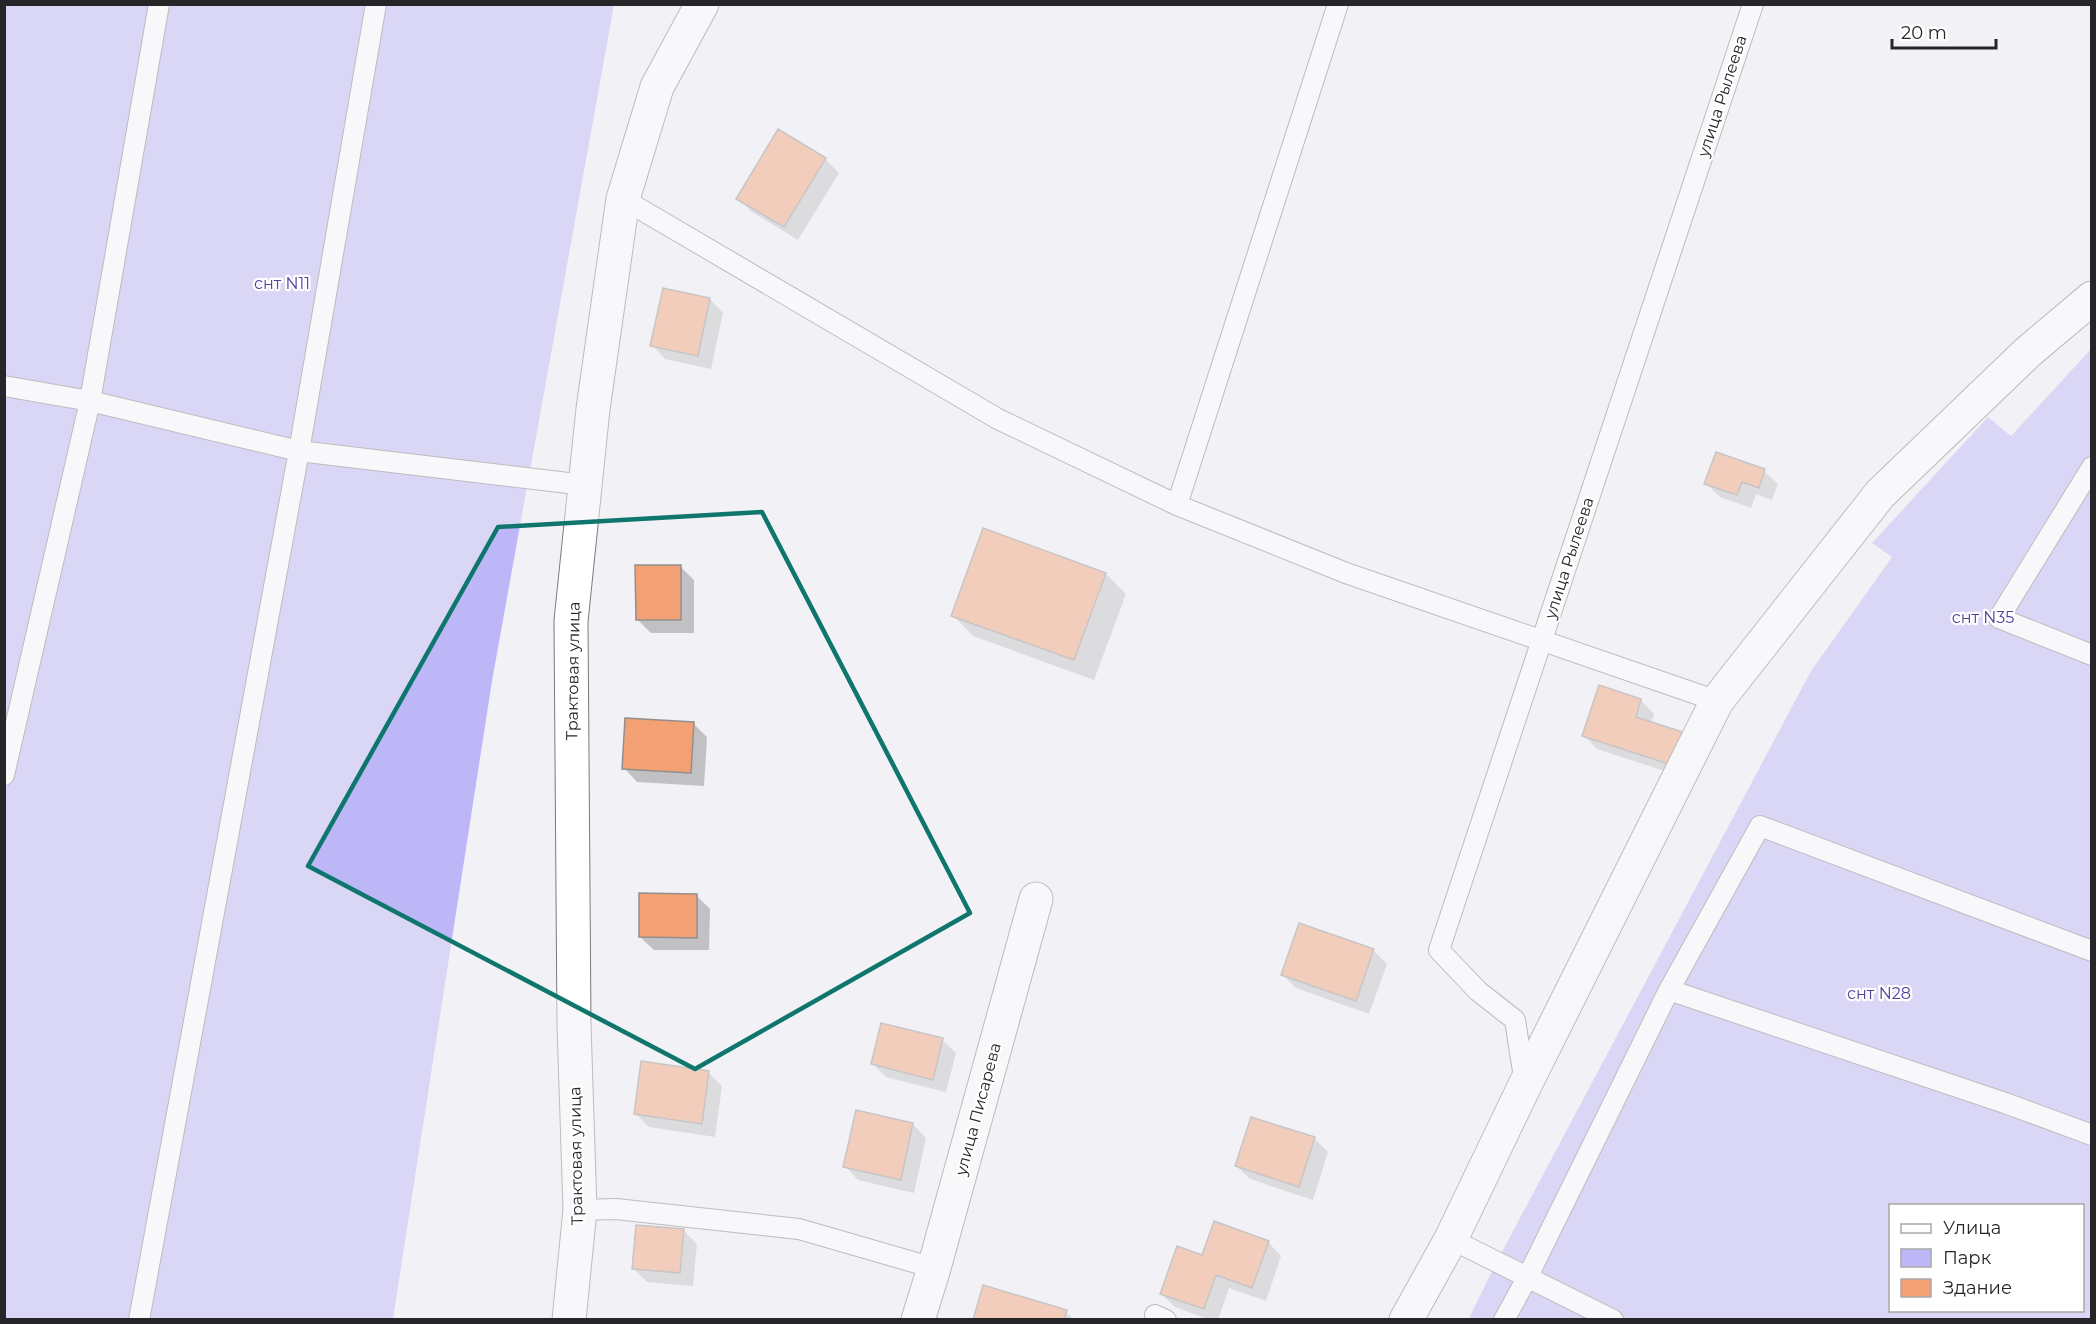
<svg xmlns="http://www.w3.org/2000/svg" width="2096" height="1324" font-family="Montserrat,sans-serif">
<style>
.green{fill:#bdb7f7;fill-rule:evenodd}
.shadow{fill:#0003}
.building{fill:#f2a074;stroke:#938f8d;stroke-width:1.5}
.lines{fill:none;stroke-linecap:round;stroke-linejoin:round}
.lane-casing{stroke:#7a7a7e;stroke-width:22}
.street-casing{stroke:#7a7a7e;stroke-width:35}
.secondary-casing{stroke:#7a7a7e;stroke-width:35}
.lane{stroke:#fff;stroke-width:20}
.street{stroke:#fff;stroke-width:33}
.secondary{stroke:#fff;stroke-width:33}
.marked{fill:none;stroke:#0f766e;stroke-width:4.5;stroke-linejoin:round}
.labels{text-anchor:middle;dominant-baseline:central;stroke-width:4.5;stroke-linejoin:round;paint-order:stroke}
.street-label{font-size:16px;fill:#262628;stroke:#fff}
.park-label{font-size:16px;fill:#523f9b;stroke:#fff}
</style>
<rect width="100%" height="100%" fill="#f2f2f6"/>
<path class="green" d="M5 5H614L492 681 393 1319 5 1320Z
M2091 349V1319L1468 1320 1496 1263 1811 671 1892 557 1872 543 1988 417 2011 436ZM1890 1206H2082V1310H1890Z"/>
<path class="shadow" d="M779 131 825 159 839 173 798 240 752 212 738 198Z
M710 299 723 313 711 369 665 359 652 345Z
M1764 471 1778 484 1772 500 1756 494 1751 508 1720 497 1706 483Z
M984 530 1106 574 1126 594 1094 680 973 636 953 615Z
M680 566 694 580V633H651L637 619Z
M1600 687 1641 700 1654 714 1651 723 1689 779 1597 749 1584 735Z
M693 723 707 737 704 786 637 782 624 768Z
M696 895 710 909 709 950H654L640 937Z
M1373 950 1387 964 1369 1014 1296 988 1283 975Z
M942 1040 956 1053 946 1092 886 1077 872 1063Z
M708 1072 722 1086 715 1137 649 1127 636 1114Z
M1252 1118 1315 1139 1328 1152 1313 1200 1250 1179 1236 1166Z
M913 1124 926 1138 914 1193 858 1180 845 1166Z
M683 1230 697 1244 693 1286 647 1282 634 1269Z
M1268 1242 1281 1256 1266 1301 1229 1288 1218 1320H1210L1175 1307 1161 1294Z
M1066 1312 1074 1320H974Z"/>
<path class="building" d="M778 129 826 158 784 227 736 199Z
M663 288 710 298 698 356 650 346Z
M1716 452 1765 469 1759 488 1742 482 1737 495 1704 484Z
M983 528 1106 573 1074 660 951 616Z
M635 565H681V620H636Z
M1599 685 1641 699 1636 717 1686 733 1675 766 1582 736Z
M625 718 694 722 691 773 622 769Z
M639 893 697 894V938L639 937Z
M1299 923 1374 949 1356 1001 1281 975Z
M881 1023 943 1038 933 1080 871 1064Z
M641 1061 709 1071 702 1124 634 1114Z
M856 1110 913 1123 901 1180 843 1167Z
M1251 1117 1315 1137 1299 1187 1235 1166Z
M1214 1221 1269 1241 1252 1288 1216 1275 1204 1309 1160 1294 1177 1246 1202 1255Z
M636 1225 684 1229 680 1273 632 1269Z
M983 1285 1067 1310 1064 1320H973Z"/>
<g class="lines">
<defs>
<path id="lane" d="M623 199 998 419 1177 505 1346 573 1717 701
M4 386 90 401 299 451 585 485
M2092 467 1999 618 2092 655
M1177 505 1338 4
M4 775 90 401 159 4
M1669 990 2005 1103 2092 1135
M1525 1084 1515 1020 1478 991 1439 950 1753 4
M580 1210 616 1209 799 1229 934 1268
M1451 1239 1613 1320
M1155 1315 1166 1320
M139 1320 299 451 376 4
M1504 1320 1527 1278 1669 990 1760 826 2092 951"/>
<path id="street" d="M918 1320 934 1268 1036 899
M1406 1320 1451 1239 1525 1085 1717 701 1880 494 2028 352 2092 298"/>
<path id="secondary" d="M569 1320 580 1210 574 1025 571 621 593 409 623 199 657 87 702 4"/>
</defs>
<use href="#lane" class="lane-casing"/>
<use href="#street" class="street-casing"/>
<use href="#secondary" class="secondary-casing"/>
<use href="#lane" class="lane"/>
<use href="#street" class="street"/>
<use href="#secondary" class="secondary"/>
</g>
<path d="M0 0H2096V1324H0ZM762 512 970 913 695 1069 308 866 498 527Z" fill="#f2f2f6" fill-opacity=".55" fill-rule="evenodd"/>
<path class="marked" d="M762 512 970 913 695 1069 308 866 498 527Z"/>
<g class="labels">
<g class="street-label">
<text transform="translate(1722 96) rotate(-72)">улица Рылеева</text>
<text transform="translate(1569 558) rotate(-72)">улица Рылеева</text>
<text transform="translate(573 671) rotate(-89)">Трактовая улица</text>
<text transform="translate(978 1109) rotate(-75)">улица Писарева</text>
<text transform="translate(576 1156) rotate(-91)">Трактовая улица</text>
</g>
<g class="park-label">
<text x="282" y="283">снт N11</text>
<text x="1983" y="617">снт N35</text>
<text x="1879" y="993">снт N28</text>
</g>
</g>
<rect width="2096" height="1324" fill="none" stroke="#262628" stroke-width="12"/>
<rect x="1889" y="1204" width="195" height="108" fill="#ffffff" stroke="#a8a8a9" stroke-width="1.5"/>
<rect x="1901" y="1224" width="30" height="9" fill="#ffffff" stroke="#a8a8a9" stroke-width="1.5"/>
<text x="1943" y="1234" font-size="18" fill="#262628">Улица</text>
<rect x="1901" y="1249" width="30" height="18" fill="#bdb7f7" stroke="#a8a8a9" stroke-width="1.5"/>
<text x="1943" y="1264" font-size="18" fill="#262628">Парк</text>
<rect x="1901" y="1279" width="30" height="18" fill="#f2a074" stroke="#a8a8a9" stroke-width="1.5"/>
<text x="1943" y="1294" font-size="18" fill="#262628">Здание</text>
<path d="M1892 39v9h104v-9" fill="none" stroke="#262628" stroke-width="3"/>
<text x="1901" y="39" font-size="18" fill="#262628" stroke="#ffffff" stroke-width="4.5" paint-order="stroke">20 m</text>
</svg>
